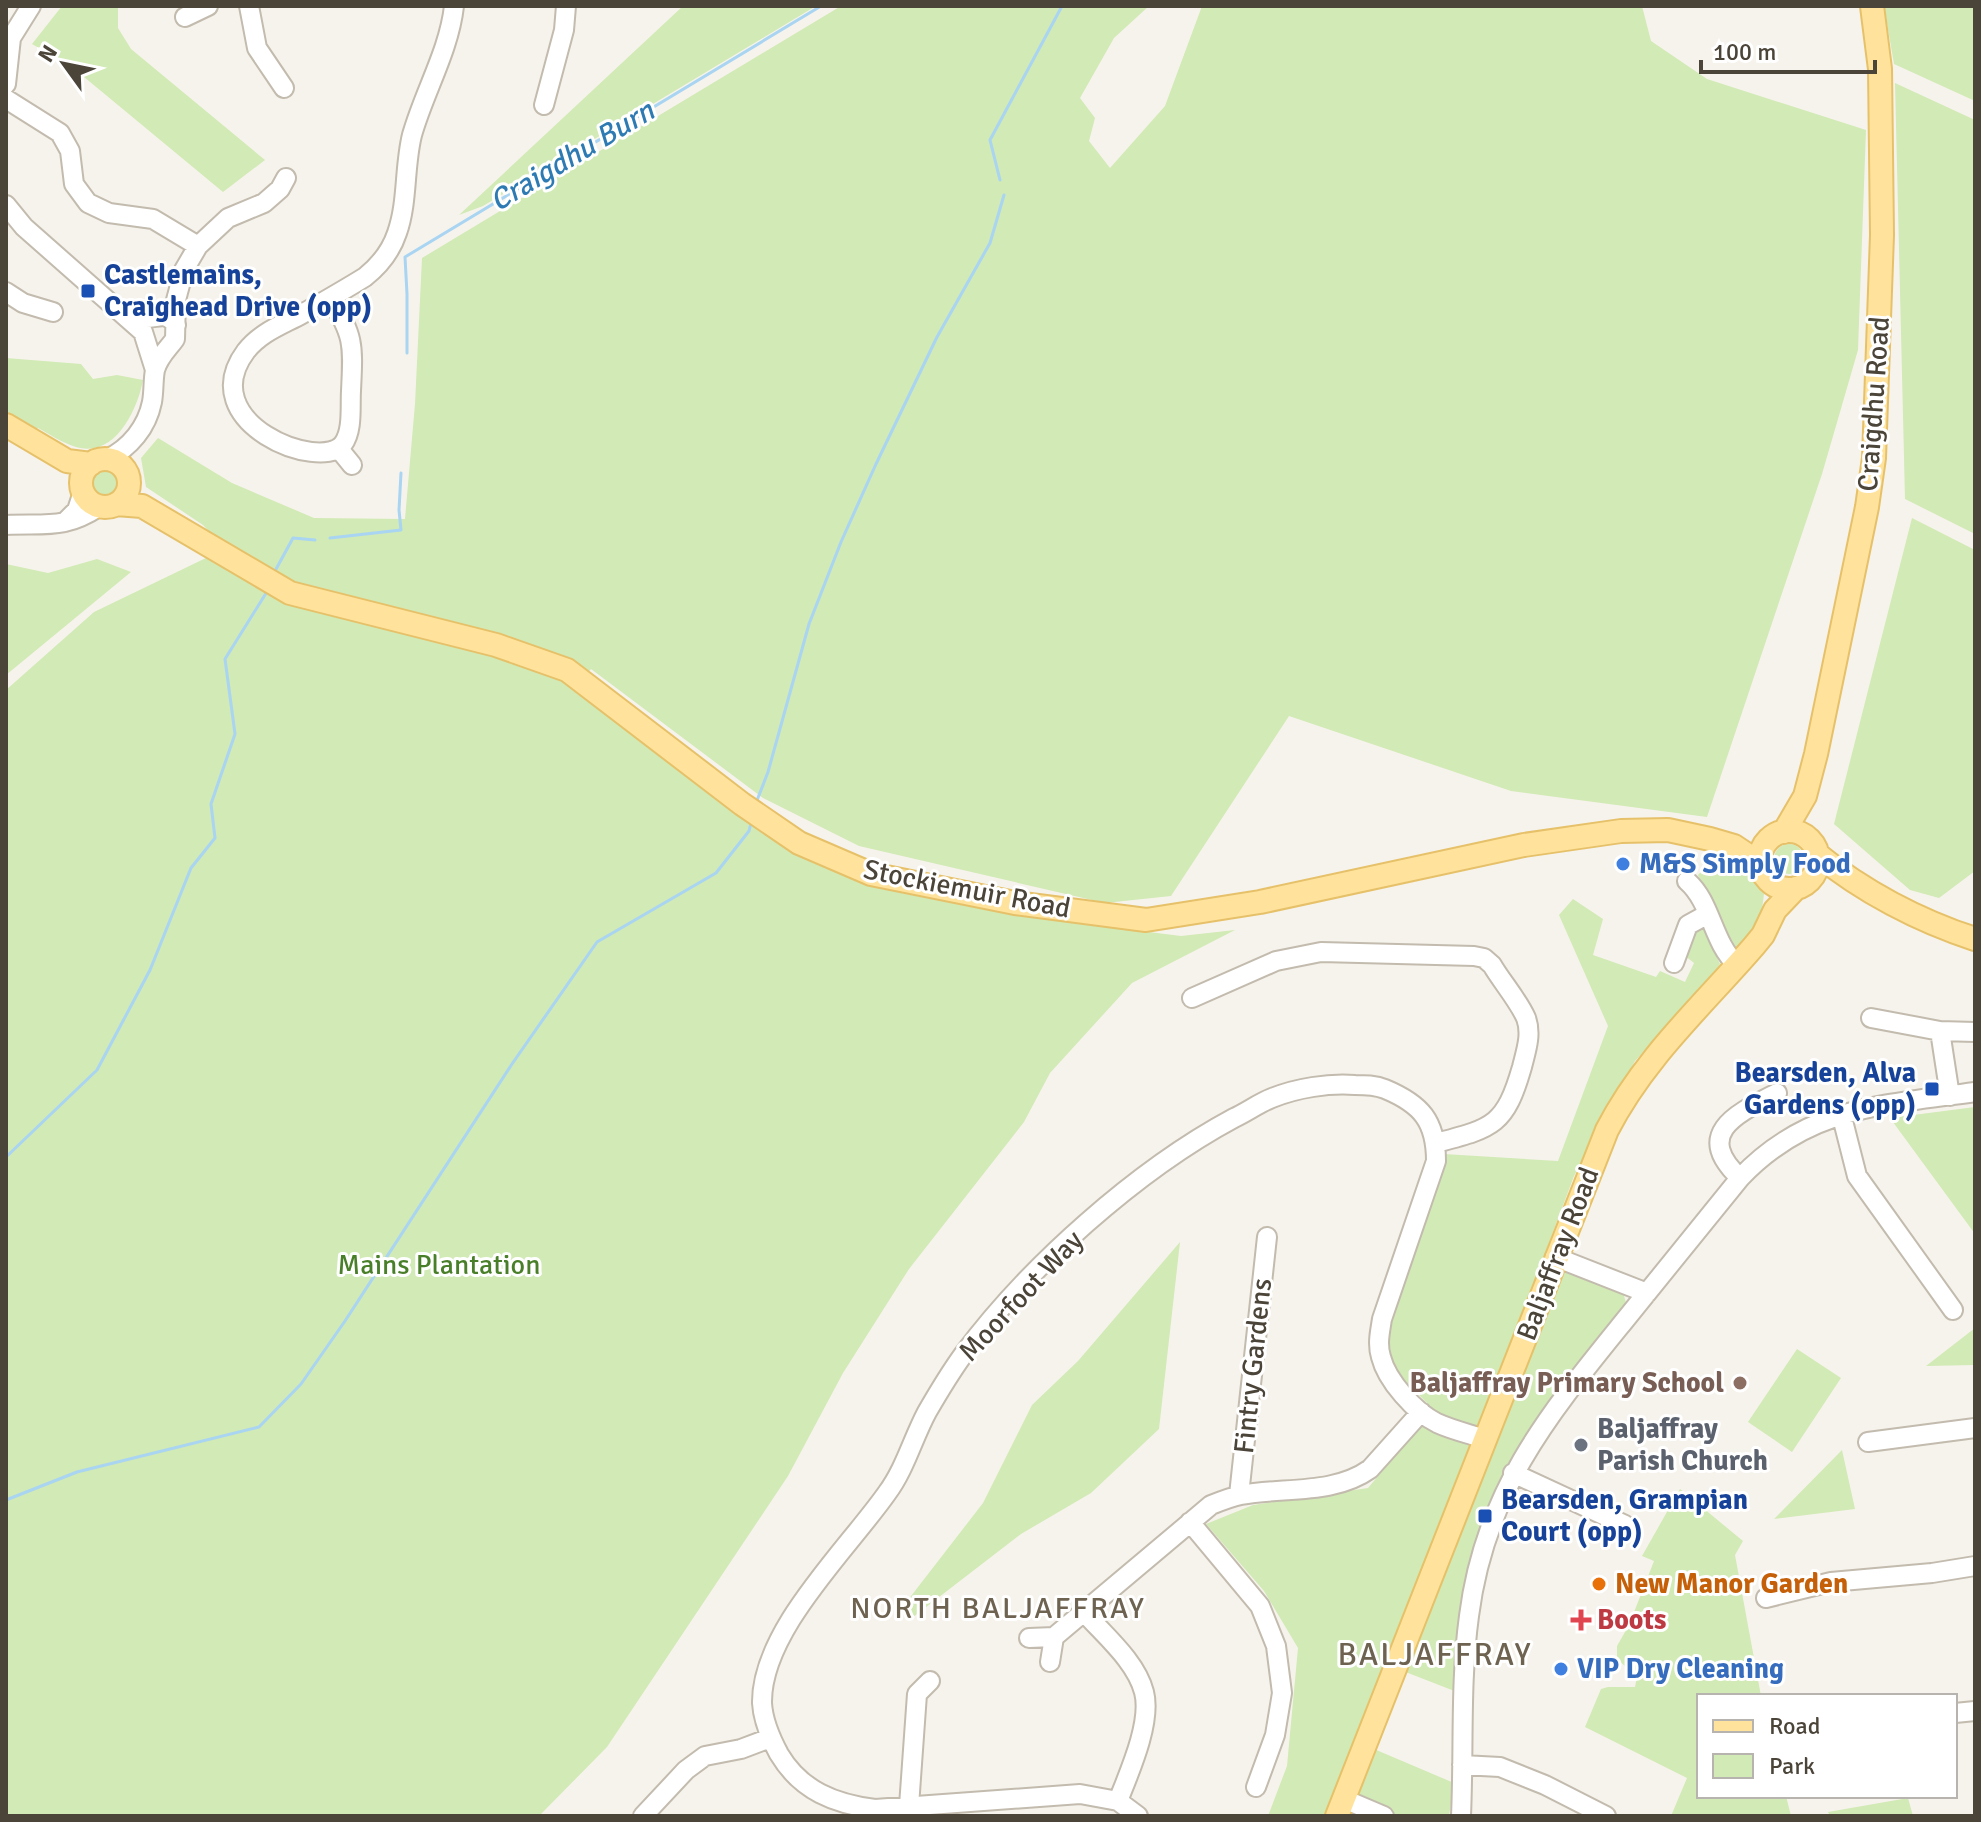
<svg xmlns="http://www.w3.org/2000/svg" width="1981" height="1822" font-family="Signika,sans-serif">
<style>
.green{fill:#d2eab5}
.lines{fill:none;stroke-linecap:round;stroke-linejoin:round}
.stream{stroke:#a9d4f2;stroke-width:3}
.minor-casing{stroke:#c2bbae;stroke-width:22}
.major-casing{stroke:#e6c16a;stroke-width:26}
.minor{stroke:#fff;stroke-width:18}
.major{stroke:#ffe39c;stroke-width:22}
.transit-dot{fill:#1a4fb4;stroke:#fff;stroke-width:3}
.shop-dot{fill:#3f7fe0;stroke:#fff;stroke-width:3}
.education-dot{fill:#8d6e63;stroke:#fff;stroke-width:3}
.worship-dot{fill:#6b7280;stroke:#fff;stroke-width:3}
.food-dot{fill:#e8710a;stroke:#fff;stroke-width:3}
.health-dot{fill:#e0444e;stroke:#fff;stroke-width:3}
.labels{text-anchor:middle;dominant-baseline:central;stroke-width:6;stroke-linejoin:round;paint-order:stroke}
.transit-label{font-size:28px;font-weight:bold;fill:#164399;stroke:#fff;text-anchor:start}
.street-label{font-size:28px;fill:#4b4439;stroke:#fff}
.shop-label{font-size:28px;font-weight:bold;fill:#366cbe;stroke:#fff;text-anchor:start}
.park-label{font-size:28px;fill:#4a7f2a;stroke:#fff}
.education-label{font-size:28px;font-weight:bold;fill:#785e54;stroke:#fff;text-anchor:end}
.worship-label{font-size:28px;font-weight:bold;fill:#5b616d;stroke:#fff;text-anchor:start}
.food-label{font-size:28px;font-weight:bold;fill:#c56008;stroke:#fff;text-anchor:start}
.health-label{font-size:28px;font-weight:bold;fill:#be3a42;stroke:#fff;text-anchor:start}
.water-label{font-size:30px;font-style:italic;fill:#2e7ab2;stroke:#fff}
.neighbourhood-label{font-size:30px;letter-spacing:2px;fill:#6e6250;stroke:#fff}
.quarter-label{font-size:32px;letter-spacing:2px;fill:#6e6250;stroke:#fff}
</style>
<rect width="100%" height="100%" fill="#f6f3ec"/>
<path class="green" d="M62 6H118V28L131 49 265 160 223 192 72 67 32 44Z
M683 6H816L483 206 459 215Z
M841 6H1149L1114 38 1080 98 1095 118 1089 141 1110 168 1165 106 1202 6H1642L1651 41 1707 79 1866 130 1858 350 1822 474 1707 817 1511 791 1289 716 1171 896 1105 903 859 846 763 798 591 669 579 683 846 872 1037 918 1181 936 1235 930 1132 983 1050 1073 1024 1122 909 1269 843 1373 788 1476 607 1747 539 1816H6V690L94 612 208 557 253 578 203 525 146 487 141 458 158 438 232 483 314 518 405 519 415 404 422 258Z
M1884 6H1975V101L1894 64Z
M1895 83 1975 120V534L1905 499Z
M6 358 81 364 93 379 117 375 143 380C137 412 113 461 73 446 61 442 49 434 38 428L32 431 6 415Z
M91 483a14 14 0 1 1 28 0a14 14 0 1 1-28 0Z
M1912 518 1975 550V871L1939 898 1910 890 1834 824Z
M97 559 131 572 6 675V564L48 573Z
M1774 859a15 15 0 1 1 30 0a15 15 0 1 1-30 0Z
M1730 854 1756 870 1764 894 1761 917 1754 933 1737 950 1728 944 1698 875C1709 864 1713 855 1730 854Z
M1573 899 1603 919 1593 955 1656 977 1660 971 1685 982 1694 963 1684 955 1692 928 1702 925 1720 964 1718 971 1635 1061 1574 1176 1483 1419 1555 1279 1571 1269 1622 1288 1627 1307 1558 1392 1503 1477 1457 1692 1403 1671 1374 1749 1454 1783 1449 1816H1268L1287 1766 1298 1648 1264 1591 1206 1524 1253 1505 1368 1488 1434 1410 1393 1369 1386 1335 1444 1154 1558 1161 1608 1026 1559 915Z
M1975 1107V1234L1890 1118Z
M1180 1242 1159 1429 1091 1493 1021 1534 908 1621 901 1609 983 1503 1032 1405 1078 1361Z
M1975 1328V1365L1926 1366Z
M1797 1349 1841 1378 1792 1452 1748 1422Z
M1842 1450 1855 1509 1774 1519Z
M1680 1489 1743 1541 1735 1555 1761 1696H1699V1796H1786L1791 1816H1671L1687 1778 1585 1727 1601 1689 1608 1687H1635L1637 1677 1617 1659V1646L1629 1625 1654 1561 1642 1556Z
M1908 1798 1913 1816 1859 1814 1830 1816 1828 1812Z"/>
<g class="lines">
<path class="stream" d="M1000 180 990 140 1062 6
M407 353V294L405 257 821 6
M330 538 401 530 399 510 401 473
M275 571 293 538 315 540
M756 803 768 772 809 624 841 542 876 464 937 337 990 243 1004 195
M6 1157 97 1070 150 970 191 868 215 838 211 804 235 734 225 659 268 590
M6 1500 77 1472 259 1427 301 1384 345 1321 512 1064 597 942 716 873 749 831 751 823"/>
<defs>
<path id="minor" d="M249 6 257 48 284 88
M185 17 208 6
M6 84 11 38 31 6
M6 99 60 133 70 151 74 184 88 203 109 213 153 219 198 246
M544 105 564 30 566 6
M6 205 24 227 143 332 155 370
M6 292 23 303 53 312
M330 298C355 336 353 347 351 391 350 407 353 431 343 444 321 473 192 423 246 351 261 332 282 325 302 314 323 302 344 290 365 277 380 265 391 251 397 233 408 202 404 167 412 135 424 92 449 51 454 6
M126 314C132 315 140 318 146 318 159 318 166 311 176 325
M339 449 352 465
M107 459C130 448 147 427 152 402 154 391 153 380 155 370 159 356 168 349 175 339L176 300 184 270 198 246 228 218 264 203 280 189 286 178
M65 522 77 510 83 492
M6 525C46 523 64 530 100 506
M1687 881C1712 903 1712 942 1737 965
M1674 963 1688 925 1708 914
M1192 998 1276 961 1321 952 1474 956 1484 958 1492 965C1502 982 1518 1000 1526 1018 1532 1034 1526 1051 1522 1067 1505 1126 1493 1128 1436 1143
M1871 1018 1940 1031 1975 1032
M1940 1031 1950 1096
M1841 1113 1857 1176 1953 1310
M1740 1178C1692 1133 1738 1113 1777 1093
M1555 1257 1647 1293
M1868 1442 1975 1428
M1513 1473 1625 1525
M1239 1495 1267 1237
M1190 1522 1260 1606 1276 1646 1282 1693 1275 1735 1256 1787
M1766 1598 1831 1582 1932 1573 1975 1566
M1084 1612C1104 1635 1136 1661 1144 1692 1152 1722 1129 1773 1118 1801
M1029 1638 1054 1637 1211 1505C1221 1501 1231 1497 1241 1495 1283 1487 1334 1495 1370 1469L1421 1412
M1050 1662 1054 1637
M1955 1713 1975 1711
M1462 1765 1500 1767 1545 1785 1606 1816
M1344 1799 1384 1816
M909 1806 917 1694 930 1681
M643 1816 686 1770 705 1756 741 1749 770 1738
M1138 1816 1118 1801 1080 1794 875 1809C835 1804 801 1791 779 1754 771 1739 763 1721 762 1703 761 1631 847 1550 887 1493 905 1469 913 1438 927 1412 938 1393 950 1373 963 1355 1028 1267 1137 1170 1234 1118 1247 1112 1259 1103 1272 1098 1297 1088 1328 1083 1355 1085 1365 1085 1375 1085 1385 1089 1421 1104 1436 1121 1436 1161L1382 1319C1380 1332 1377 1344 1381 1357 1387 1381 1415 1412 1437 1423 1452 1430 1470 1434 1485 1439
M1461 1816C1464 1749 1460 1682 1469 1616 1485 1490 1549 1414 1625 1320 1664 1272 1702 1225 1740 1178 1808 1106 1884 1105 1975 1092"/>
<path id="major" d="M6 425 67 461 91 464
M81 483a24 24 0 1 1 48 0a24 24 0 1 1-48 0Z
M116 504 142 506 290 593 496 645 567 670 742 804 799 843 871 874 1015 903 1146 920 1260 902 1524 845 1621 831 1668 830 1710 839 1734 846 1761 864
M1760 860a29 29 0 1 1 58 0a29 29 0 1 1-58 0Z
M1784 832 1805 796 1816 754 1867 507 1874 458 1882 235 1880 69 1872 6
M1817 854C1862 891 1919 921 1975 939
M1337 1816 1607 1130C1644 1058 1702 1006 1754 946L1763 935 1775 910 1796 888"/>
</defs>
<use href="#minor" class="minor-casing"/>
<use href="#major" class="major-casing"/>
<use href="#minor" class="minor"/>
<use href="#major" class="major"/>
</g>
<g class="transit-dot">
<rect x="80" y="283" width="16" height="16" rx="4"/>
<rect x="1924" y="1081" width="16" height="16" rx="4"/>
<rect x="1477" y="1508" width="16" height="16" rx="4"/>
</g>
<g class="shop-dot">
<circle cx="1623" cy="864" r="8"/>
<circle cx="1561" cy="1669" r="8"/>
</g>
<circle class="education-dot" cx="1740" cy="1383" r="8"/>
<circle class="worship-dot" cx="1581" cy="1445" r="8"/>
<circle class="food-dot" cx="1599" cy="1584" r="8"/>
<path class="health-dot" d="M1577 1608h8v8h8v8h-8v8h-8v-8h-8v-8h8z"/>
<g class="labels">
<g class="transit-label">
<text x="104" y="275">Castlemains,<tspan x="104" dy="32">Craighead Drive (opp)</tspan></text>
<text x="1916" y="1073" text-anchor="end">Bearsden, Alva<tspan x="1916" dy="32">Gardens (opp)</tspan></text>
<text x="1501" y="1500">Bearsden, Grampian<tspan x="1501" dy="32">Court (opp)</tspan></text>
</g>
<g class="street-label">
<text transform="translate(1874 404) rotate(-86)">Craigdhu Road</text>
<text transform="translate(967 889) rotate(11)">Stockiemuir Road</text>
<text transform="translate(1558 1254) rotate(-69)">Baljaffray Road</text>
<text transform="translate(1021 1296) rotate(-47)">Moorfoot Way</text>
<text transform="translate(1253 1366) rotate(-84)">Fintry Gardens</text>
</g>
<g class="shop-label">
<text x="1639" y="864">M&amp;S Simply Food</text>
<text x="1577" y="1669">VIP Dry Cleaning</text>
</g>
<g class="park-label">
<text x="439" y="1265">Mains Plantation</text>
</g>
<g class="education-label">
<text x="1724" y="1383">Baljaffray Primary School</text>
</g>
<g class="worship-label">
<text x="1597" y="1429">Baljaffray<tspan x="1597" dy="32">Parish Church</tspan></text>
</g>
<g class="food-label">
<text x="1615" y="1584">New Manor Garden</text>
</g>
<g class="health-label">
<text x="1597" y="1620">Boots</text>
</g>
<g class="water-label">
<text transform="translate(572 156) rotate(-31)">Craigdhu Burn</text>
</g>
<g class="neighbourhood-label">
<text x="998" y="1608">NORTH BALJAFFRAY</text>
</g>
<g class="quarter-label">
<text x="1435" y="1654">BALJAFFRAY</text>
</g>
</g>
<rect width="1981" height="1822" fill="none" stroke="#4b4439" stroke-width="16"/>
<rect x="1697" y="1694" width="260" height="104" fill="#ffffff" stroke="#b7b4b0" stroke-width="2"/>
<rect x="1713" y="1720" width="40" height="12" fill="#ffe39c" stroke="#b7b4b0" stroke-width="2"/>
<text x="1769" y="1734" font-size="24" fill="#4b4439">Road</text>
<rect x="1713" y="1754" width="40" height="24" fill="#d2eab5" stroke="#b7b4b0" stroke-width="2"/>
<text x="1769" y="1774" font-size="24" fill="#4b4439">Park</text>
<g transform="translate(64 64) rotate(303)" stroke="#ffffff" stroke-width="6" paint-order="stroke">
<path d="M0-6L14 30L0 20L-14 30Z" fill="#4b4439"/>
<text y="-12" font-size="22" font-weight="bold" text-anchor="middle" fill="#4b4439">N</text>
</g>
<path d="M1701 60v12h174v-12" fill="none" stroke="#4b4439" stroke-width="4"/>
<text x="1713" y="60" font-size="24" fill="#4b4439" stroke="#ffffff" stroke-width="6" paint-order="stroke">100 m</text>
</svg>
